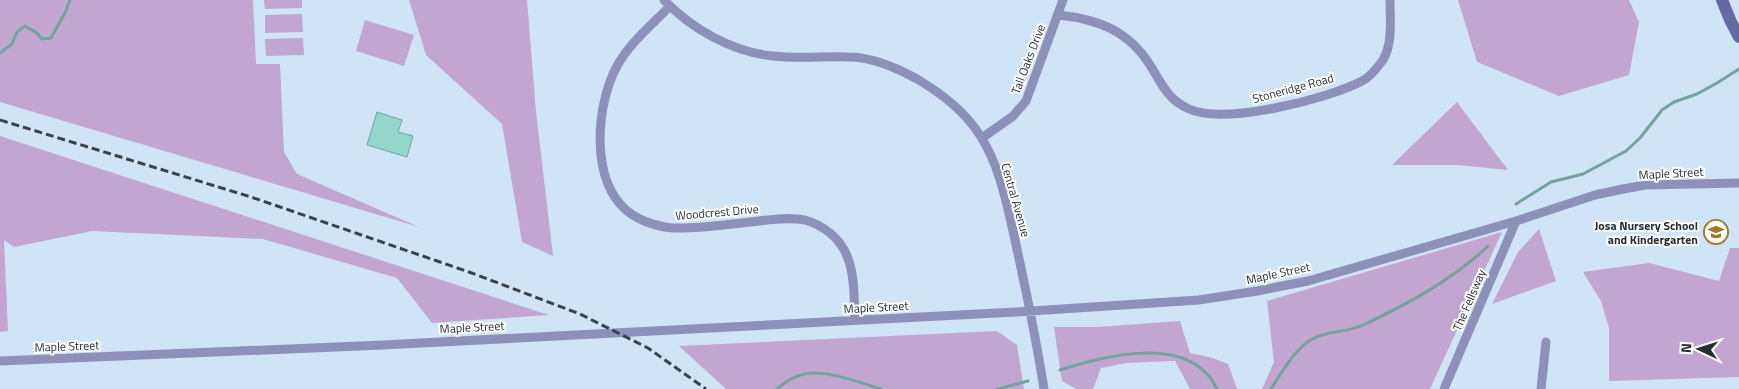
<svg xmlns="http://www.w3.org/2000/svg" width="1739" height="389" font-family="'Titillium Web',sans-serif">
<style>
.green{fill:#c2a6d1}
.water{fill:#92d7c9;stroke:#72a49d}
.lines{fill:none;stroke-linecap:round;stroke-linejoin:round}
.stream{stroke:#72a49d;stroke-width:3}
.minor{stroke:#8d90b9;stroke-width:9}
.secondary{stroke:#6569a3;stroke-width:12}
.rail{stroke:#39424b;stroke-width:3;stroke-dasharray:8 4;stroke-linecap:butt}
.labels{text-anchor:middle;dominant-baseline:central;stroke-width:4;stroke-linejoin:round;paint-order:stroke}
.street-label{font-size:12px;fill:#262e35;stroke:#fff}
.poi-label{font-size:12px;font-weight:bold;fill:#262e35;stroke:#fff;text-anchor:end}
</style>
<rect width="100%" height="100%" fill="#cfe4f7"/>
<path class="green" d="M0 0H253L256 64H280L284 152 297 174 419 227 0 102Z
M264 0H302V8L265 9Z
M409 0H527L536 112 553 256 522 242 502 124 426 55Z
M1458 0H1629L1639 22 1629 75 1559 96 1477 62Z
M302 14 303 32 265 33V15Z
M365 20 414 35 404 66 356 51Z
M303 38 304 55 266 56 265 39Z
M1457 102 1508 170 1458 165H1392Z
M0 136 549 315 432 323 397 278 263 239 92 231 14 247 4 240 8 331 0 332Z
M1539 229 1556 281 1492 304 1518 252Z
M1502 232 1430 389H1262L1274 362 1267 301Z
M1730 248H1739V377L1609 381V328L1601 301 1583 272 1649 263 1719 281Z
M1180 321 1190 353 1213 358 1228 364 1237 389H1190L1175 361 1126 363 1101 368 1093 389H1076L1062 381 1054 327H1096Z
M997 331 1017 345 1024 389H726L679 346Z"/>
<path class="water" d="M377 112 402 120 398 132 413 136 407 157 367 145Z"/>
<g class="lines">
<path class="stream" d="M0 53 12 44 17 32 25 26 37 33 42 39 51 38 65 13 70 0
M1516 204 1551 182 1583 174 1626 151 1640 138 1662 110 1674 102 1697 94 1717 83 1739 69
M1060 370C1101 357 1172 338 1206 373 1211 377 1214 384 1217 389
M777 389C784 383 792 377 801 375 822 368 859 382 881 389
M998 389 1028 381
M1271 389C1281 373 1295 349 1312 339 1327 330 1347 333 1363 325 1408 304 1452 280 1488 246"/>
<path class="minor" d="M664 0C692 29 732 52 773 56 798 59 824 56 849 57 872 57 897 68 917 79 942 94 965 111 981 137 1000 167 1007 205 1015 240 1026 290 1036 339 1044 389
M670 6C652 25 630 42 617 66 596 105 590 178 626 210 639 221 656 226 672 228 701 229 730 224 759 221 774 219 790 217 805 220 823 225 840 238 847 256 855 275 854 299 855 320
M1058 15C1097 19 1128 30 1150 65 1162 84 1167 99 1189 109 1225 125 1328 99 1362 81 1370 77 1378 67 1383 60 1393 43 1390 19 1390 0
M982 138 1013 116 1026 101 1063 0
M0 361 383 345 1016 312 1199 300 1257 291 1308 281 1516 221 1595 195 1623 189 1646 185 1739 183
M1444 389 1516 221
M1541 389 1546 342"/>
<path class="secondary" d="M1722 0 1731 22 1739 37"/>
<path class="rail" d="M0 120 251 197 469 272 580 314 648 348 706 389"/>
</g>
<defs>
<symbol id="school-ring" viewBox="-11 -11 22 22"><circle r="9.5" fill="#fff" stroke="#a17827" stroke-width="1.5"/><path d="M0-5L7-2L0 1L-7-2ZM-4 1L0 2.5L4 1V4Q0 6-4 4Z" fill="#a17827"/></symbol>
</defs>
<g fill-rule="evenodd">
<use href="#school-ring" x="1702" y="218" width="28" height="28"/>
</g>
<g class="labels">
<g class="street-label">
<text transform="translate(1028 59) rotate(-69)">Tall Oaks Drive</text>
<text transform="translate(1293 88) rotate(-15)">Stoneridge Road</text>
<text transform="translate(1671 173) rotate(-3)">Maple Street</text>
<text transform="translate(1016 200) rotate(74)">Central Avenue</text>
<text transform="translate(717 212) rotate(-5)">Woodcrest Drive</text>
<text transform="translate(1278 273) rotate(-12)">Maple Street</text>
<text transform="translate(1469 300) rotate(-67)">The Fellsway</text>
<text transform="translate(876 307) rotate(-3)">Maple Street</text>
<text transform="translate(472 327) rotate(-3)">Maple Street</text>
<text transform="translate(67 346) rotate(-2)">Maple Street</text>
</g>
<g class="poi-label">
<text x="1698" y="225">Josa Nursery School<tspan x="1698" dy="14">and Kindergarten</tspan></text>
</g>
</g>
<g transform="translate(1699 349) rotate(274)" stroke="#ffffff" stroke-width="4" paint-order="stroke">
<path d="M0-4L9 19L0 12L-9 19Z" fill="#262e35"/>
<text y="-8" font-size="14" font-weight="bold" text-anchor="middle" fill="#262e35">N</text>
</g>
</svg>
